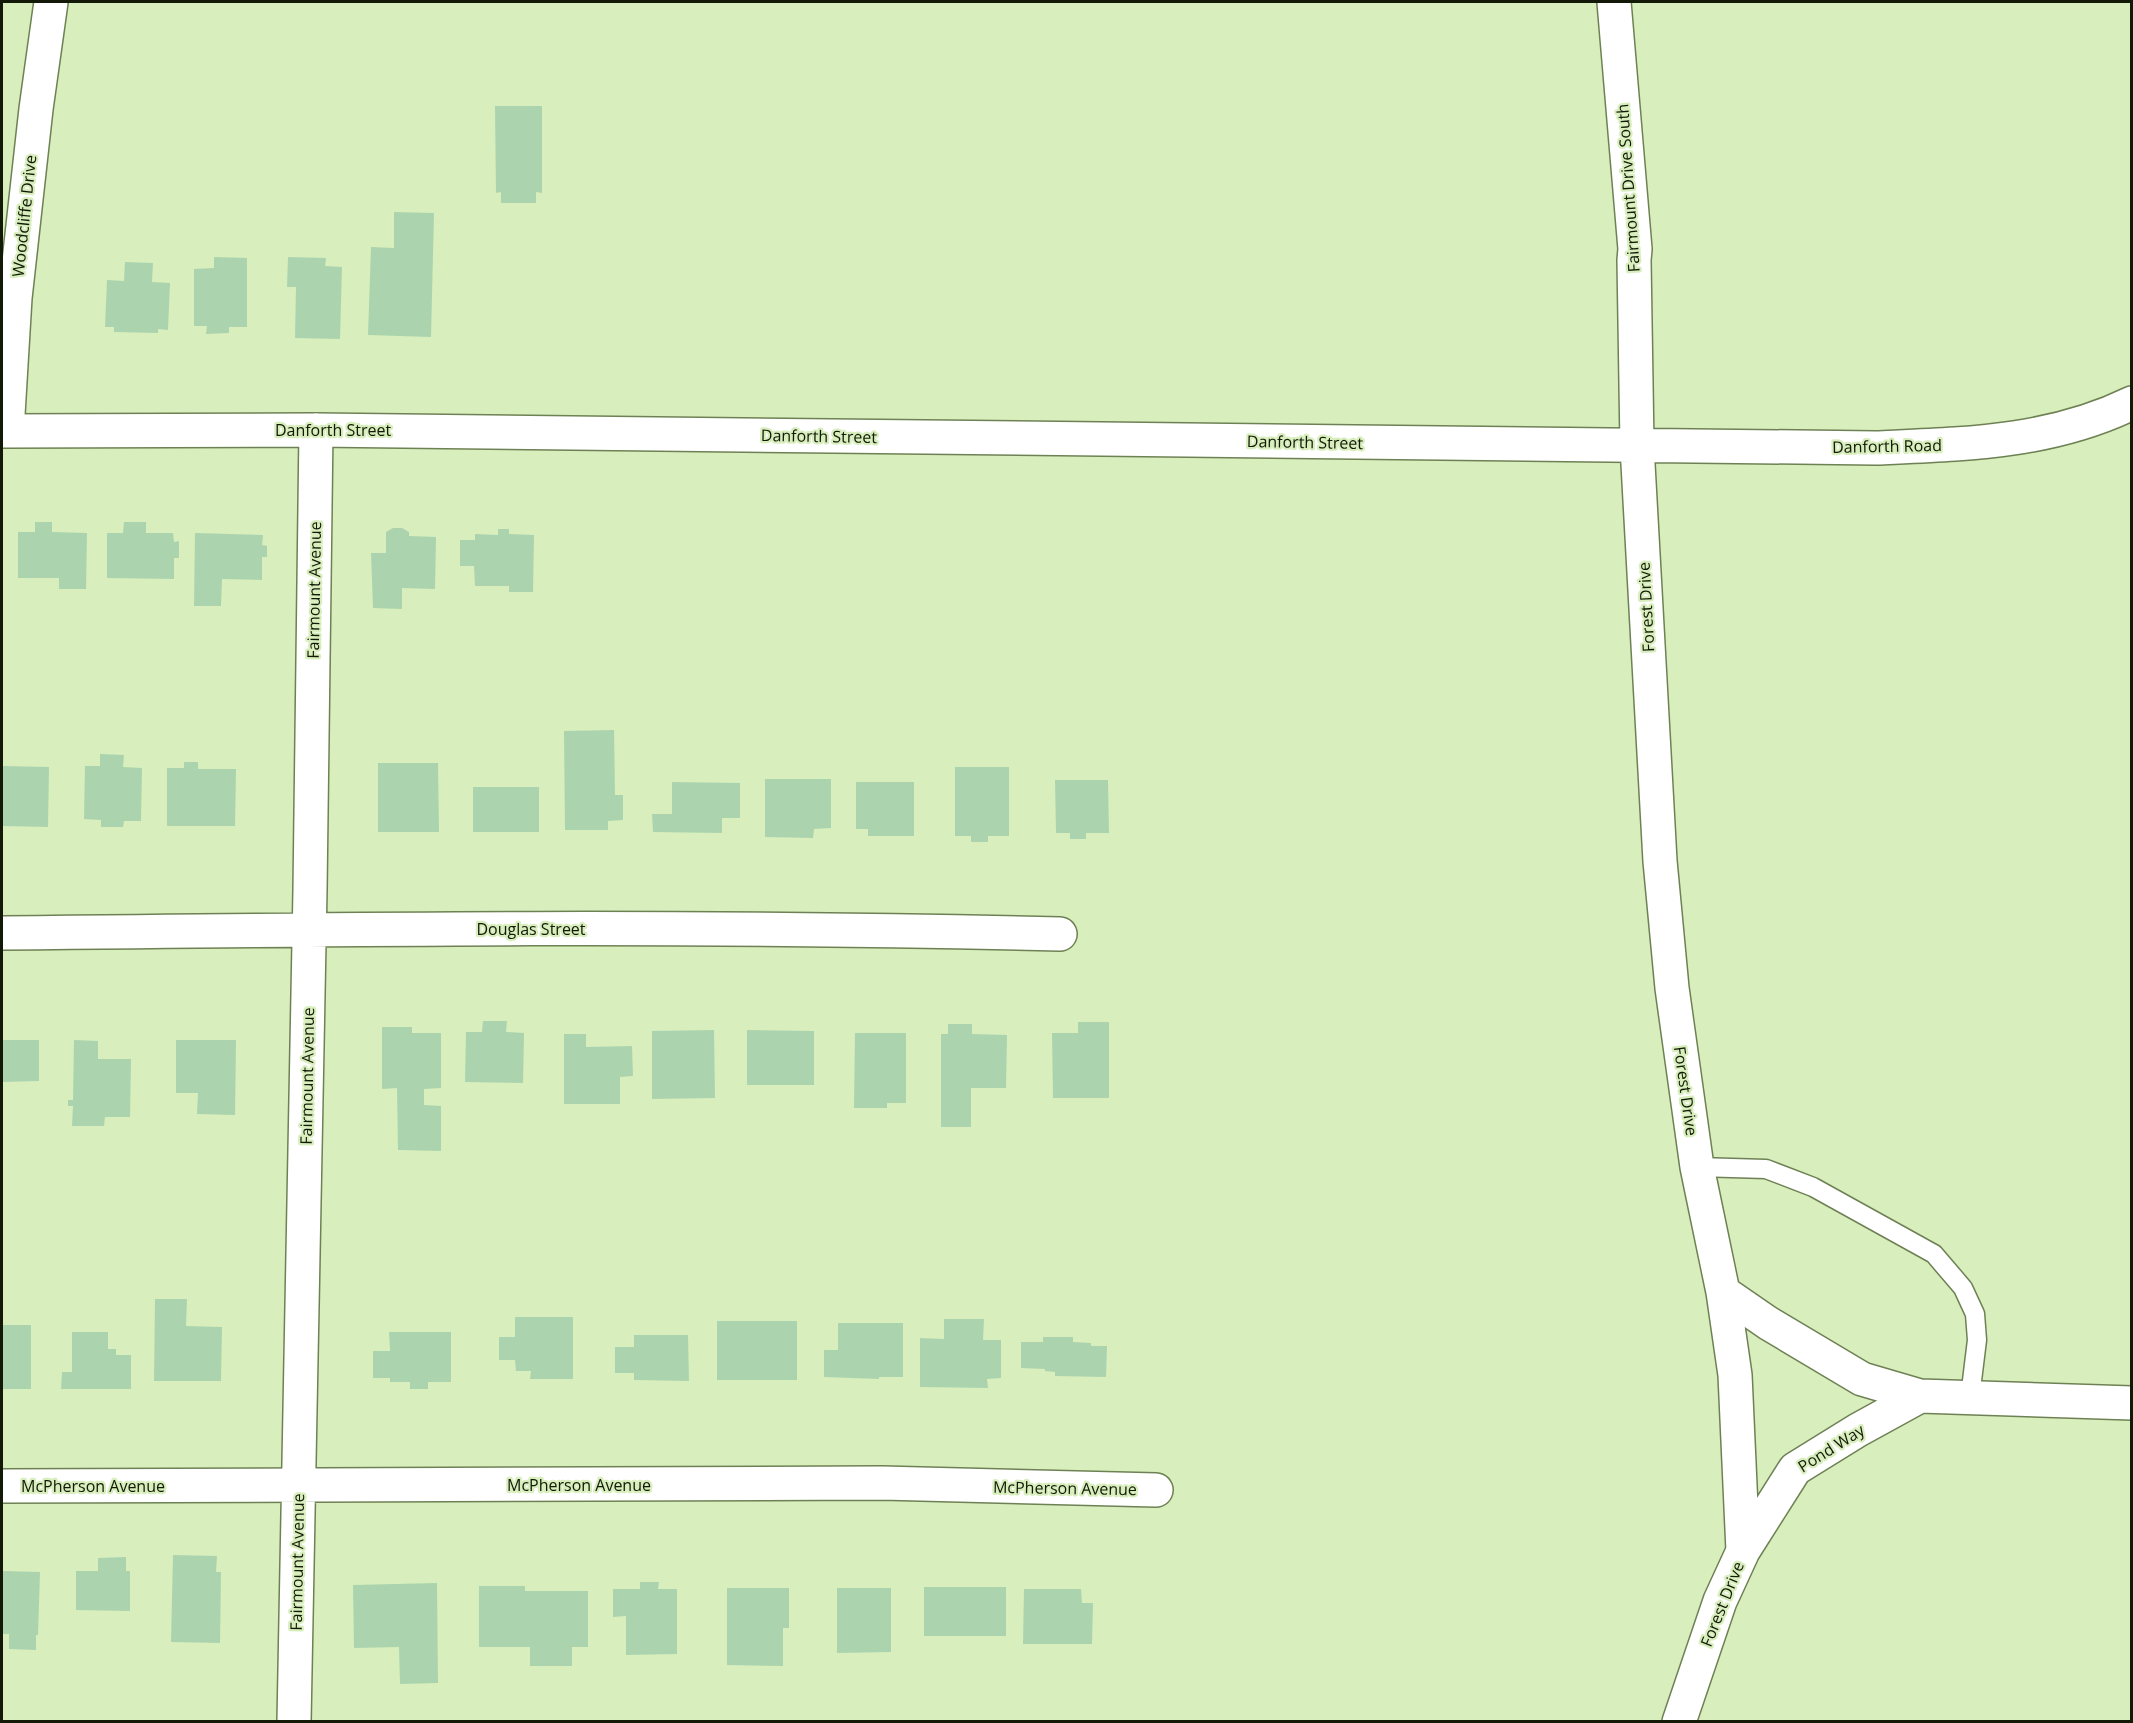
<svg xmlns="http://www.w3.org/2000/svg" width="2133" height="1723" font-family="'Open Sans',sans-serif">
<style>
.building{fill:#abd4ae}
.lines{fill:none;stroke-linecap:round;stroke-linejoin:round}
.lane-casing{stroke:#6e8154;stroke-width:21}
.street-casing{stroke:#6e8154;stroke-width:36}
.lane{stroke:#fff;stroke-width:18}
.street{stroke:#fff;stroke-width:33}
.labels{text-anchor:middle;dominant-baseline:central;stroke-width:4.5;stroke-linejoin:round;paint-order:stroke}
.street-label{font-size:16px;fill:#121907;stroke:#d8eebd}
</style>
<rect width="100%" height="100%" fill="#d8eebd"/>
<path class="building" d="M495 106H542V193L536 192V203H501V192L496 193Z
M394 212 434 213 431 337 368 335 371 247 394 248Z
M214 257 247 258V327H229V333L206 334 207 326H194V269L214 268Z
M288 257 326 258 325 266 342 267 340 339 295 338 296 287H287Z
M125 262 153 263 152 282 170 283 168 330 158 329V333L114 332V327H105L107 280 124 281Z
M35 522H52V532L87 533 86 589H59V578H18V532H35Z
M124 522H146V533H173L174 542 179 541V558H174V579L107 578V533H123Z
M393 528H402L409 532V536L436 537 435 589 402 588V609L373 608 371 553H386V532Z
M498 529H509V534L534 535 533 592H509V586H475L474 566H460V540H475V534L498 535Z
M195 533 263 535 262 545 267 546V557H262V580L222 579 221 606H194Z
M614 730 615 795H623V820L608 821V830H565L564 731Z
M100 754 124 755 123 767 142 768 141 821H124L123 827H101V820L84 819 85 766H100Z
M184 762H198V769H236L235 826H167V768H184Z
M378 763H438L439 832H378Z
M2 766 49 767 48 827 2 826Z
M955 767H1009V836H988V842H971V836H955Z
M765 779H831V828L814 829 813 838 765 837Z
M1055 780H1108L1109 833H1086V839H1070V833H1056Z
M672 782 740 783V818H722V833L653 832 652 814H672Z
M856 782H914V836H868V829H856Z
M473 787H539V832H473Z
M483 1021H507L506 1032 524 1033 523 1083 465 1082 466 1032H482Z
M1078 1022H1109V1098H1053L1052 1033H1078Z
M948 1024H972V1034L1007 1035 1006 1088H971V1127H941V1034H948Z
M382 1027H412V1033H441V1088L424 1089V1105L441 1106V1151L398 1150 397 1088 382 1089Z
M714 1030 715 1098 652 1099V1031Z
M747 1030 814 1031V1085H747Z
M855 1033H906V1103H887V1108H854Z
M564 1034H586V1047L632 1046 633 1076 620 1077V1104H564Z
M2 1040H39V1081L2 1082Z
M74 1040 98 1041V1059H131L130 1117H105L104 1126H72L73 1106H68V1100H73Z
M176 1040H236L235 1115 197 1114 198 1093H176Z
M155 1299H187L186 1326 222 1327 221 1381H154Z
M515 1317H573V1379H530L531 1371H516L515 1360H499V1337H515Z
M944 1319H984L983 1340H1001V1378L987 1379 988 1388 920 1387V1338L944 1339Z
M717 1321H797V1380H717Z
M838 1323H903V1377H879V1379L824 1377V1350H838Z
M2 1325H31V1389H2Z
M72 1332H108V1349H116V1355H131V1389H61L62 1372H72Z
M389 1332H451V1382H428V1389H410V1382H390V1378H373V1351H390Z
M634 1335H688L689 1381 634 1380V1373H615V1347H634Z
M1043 1337H1073V1342L1091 1343V1346H1107L1106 1377 1055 1376V1372L1045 1371V1369L1021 1368V1342H1043Z
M173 1555 217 1556 216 1572H221L220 1643 171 1642Z
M126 1557V1571H130V1611L76 1610V1571H98V1558Z
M2 1571 40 1572 38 1635H36V1650L9 1649V1634H2Z
M640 1582H659L658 1589H677V1654L626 1655V1616L613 1617V1589H640Z
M437 1583 438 1683 400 1684 399 1647 354 1648 353 1585Z
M479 1586H525V1591H588V1647H572V1666H530V1647H479Z
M924 1587H1006V1636H924Z
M727 1588H789V1628H783V1666L727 1665Z
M837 1588H891V1652L837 1653Z
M1024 1589H1081L1082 1603H1093L1092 1644H1023Z"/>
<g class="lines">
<defs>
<path id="lane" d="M1697 1167 1766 1169 1813 1187 1934 1254 1963 1288 1975 1314 1977 1340 1970 1397"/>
<path id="street" d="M1614 2 1635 249 1634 260 1637 446 1660 861 1672 988 1697 1167 1723 1292 1735 1375 1743 1551 1720 1601 1679 1722
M2 431 316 430 1876 448C1964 444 2050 443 2132 403
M7 431 15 298 36 109 51 2
M2 933C354 929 707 925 1060 934
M1723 1292 1768 1323 1862 1379 1920 1396 2132 1403
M2 1486 882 1483 1156 1490
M1743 1551 1795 1469 1858 1430 1920 1396
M294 1722 310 890 316 430"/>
</defs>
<use href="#lane" class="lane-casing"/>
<use href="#street" class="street-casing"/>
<use href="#lane" class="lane"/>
<use href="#street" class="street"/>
</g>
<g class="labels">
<g class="street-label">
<text transform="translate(1628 188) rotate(-94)">Fairmount Drive South</text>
<text transform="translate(24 216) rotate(-84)">Woodcliffe Drive</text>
<text x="333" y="430">Danforth Street</text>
<text transform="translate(819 436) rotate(1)">Danforth Street</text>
<text transform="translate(1305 442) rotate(1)">Danforth Street</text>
<text transform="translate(1887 446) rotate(-1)">Danforth Road</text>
<text transform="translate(314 590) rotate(-89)">Fairmount Avenue</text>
<text transform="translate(1646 607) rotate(-93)">Forest Drive</text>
<text x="531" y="929">Douglas Street</text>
<text transform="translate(307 1076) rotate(-89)">Fairmount Avenue</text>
<text transform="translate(1686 1091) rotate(82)">Forest Drive</text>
<text transform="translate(1831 1448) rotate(-32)">Pond Way</text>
<text x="579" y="1485">McPherson Avenue</text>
<text x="93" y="1486">McPherson Avenue</text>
<text transform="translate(1065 1488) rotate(1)">McPherson Avenue</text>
<text transform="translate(297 1562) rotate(-89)">Fairmount Avenue</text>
<text transform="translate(1722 1604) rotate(-68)">Forest Drive</text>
</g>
</g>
<rect width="2133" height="1723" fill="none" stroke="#121907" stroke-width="6"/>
</svg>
